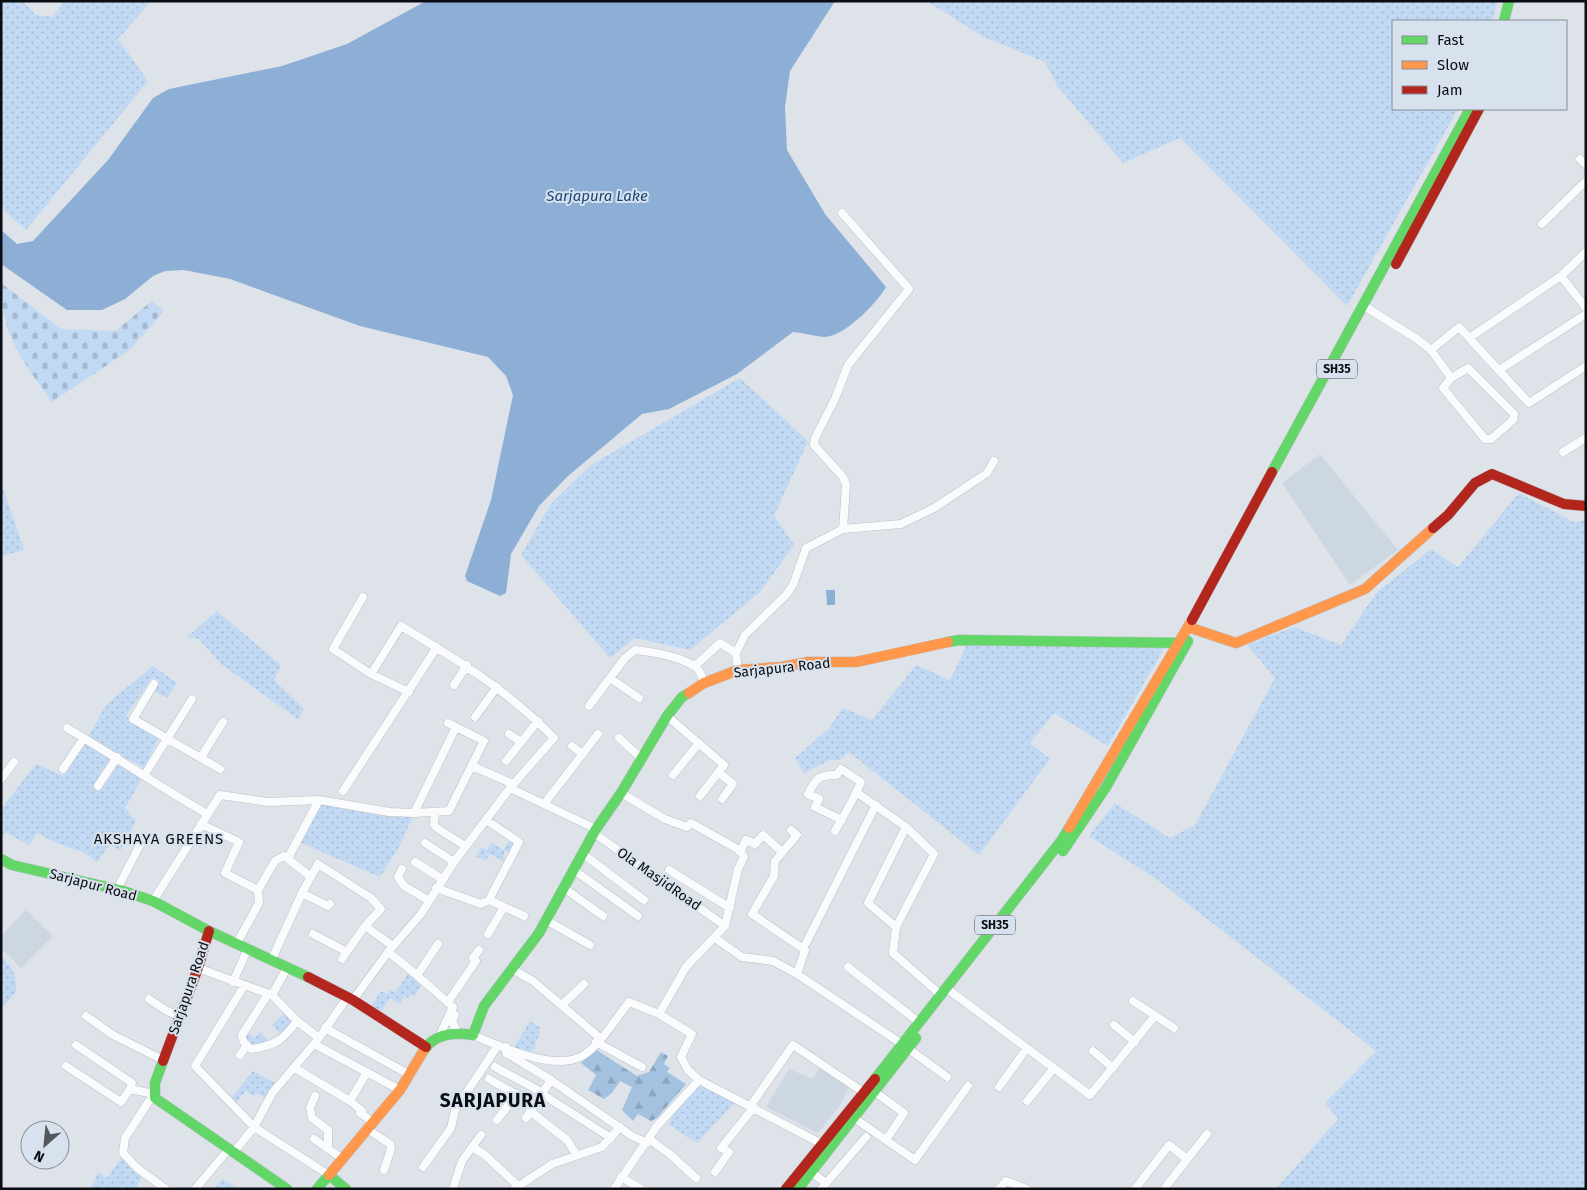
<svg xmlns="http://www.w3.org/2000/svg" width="1587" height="1190" font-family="'Fira Sans',sans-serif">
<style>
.built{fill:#ccd7e2}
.grass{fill:url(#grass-dots)}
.forest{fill:url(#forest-firs)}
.cemetery{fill:url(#cemetery-stones)}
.water{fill:#8dafd5}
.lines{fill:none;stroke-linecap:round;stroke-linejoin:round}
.street-casing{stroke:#bbc0c5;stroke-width:9}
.fast-casing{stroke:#bbc0c5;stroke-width:11}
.slow-casing{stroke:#bbc0c5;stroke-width:11}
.jam-casing{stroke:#bbc0c5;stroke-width:11}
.street{stroke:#fafbfc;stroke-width:8}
.fast{stroke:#63d668;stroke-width:10}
.slow{stroke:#ff974d;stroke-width:10}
.jam{stroke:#b3261e;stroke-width:10}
.labels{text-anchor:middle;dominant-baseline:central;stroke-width:4;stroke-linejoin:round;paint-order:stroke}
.shield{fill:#d8e2ee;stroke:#484d53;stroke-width:1}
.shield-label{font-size:12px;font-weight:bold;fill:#0a0d11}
.street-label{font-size:14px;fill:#0a0d11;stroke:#d8e2ee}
.water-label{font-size:15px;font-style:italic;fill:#164676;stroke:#d8e2ee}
.neighbourhood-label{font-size:15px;letter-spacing:1px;fill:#0a0d11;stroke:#d8e2ee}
.district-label{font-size:19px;font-weight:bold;letter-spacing:1px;fill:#0a0d11;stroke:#d8e2ee}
</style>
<defs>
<pattern id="grass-dots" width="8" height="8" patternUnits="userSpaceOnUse" patternTransform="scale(1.25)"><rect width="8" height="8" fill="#c2d9f3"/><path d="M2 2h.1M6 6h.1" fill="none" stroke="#a5b9cf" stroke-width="1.8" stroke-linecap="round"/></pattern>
<pattern id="forest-firs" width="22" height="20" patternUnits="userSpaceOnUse" patternTransform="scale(1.25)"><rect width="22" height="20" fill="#a4c1e0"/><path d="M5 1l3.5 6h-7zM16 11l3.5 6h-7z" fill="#8ca5bf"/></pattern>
<pattern id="cemetery-stones" width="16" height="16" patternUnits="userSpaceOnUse" patternTransform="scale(1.25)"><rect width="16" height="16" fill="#c2d9f3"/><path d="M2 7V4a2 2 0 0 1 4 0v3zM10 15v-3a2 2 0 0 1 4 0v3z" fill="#a5b9cf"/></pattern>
</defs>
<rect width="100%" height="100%" fill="#dde3e9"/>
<path class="built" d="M1320 454 1398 550 1350 585 1282 483Z
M26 910 53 936 21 968 1 948V936Z
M820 1068 850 1086 840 1105 818 1133 766 1107 789 1069 813 1079Z"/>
<path class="grass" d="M1 1H22L36 15 53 17 64 1H151L118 39 148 81 26 230 1 208Z
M927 1H1497L1493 21H1393V109H1458L1347 306 1180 138 1123 163 1058 87 1045 62 982 36Z
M740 378 808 441 774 516 794 545 760 592 690 650 635 638 610 658 521 555 551 504 591 465Z
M1 482 24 550 1 556Z
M1519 493 1574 522 1586 520V1189H1276L1338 1119 1325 1103 1376 1051 1155 878 1089 836 1115 803 1170 838 1195 825 1275 678 1247 645 1294 627 1341 645 1376 593 1431 549 1458 567Z
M217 611 281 665 274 680 304 709 298 719 221 664 199 639 187 637Z
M967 644 1164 648 1108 746 1054 713 1030 743 1050 759 979 855 849 752 840 760H830L804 773 795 758 829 728 843 708 872 720 916 665 950 680Z
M153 666 177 683 167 698 154 691 159 680 152 678 126 716 159 738 144 768 88 737 106 705Z
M85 742 112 758 95 789 100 791 119 764 141 780 125 808 136 821 121 850 109 845 97 862 83 852 56 843 37 833 29 845 5 832 1 838V809L36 764 63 776Z
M324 804C349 808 388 821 413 816L399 847 380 877 299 842 319 806Z
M509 841 514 844 510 853 505 851 503 857 506 859 505 862 490 854 486 860 476 857 481 847 487 850 492 843 503 850Z
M1 957C13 967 17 977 16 992L1 1009Z
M409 972 424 986 421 985 415 996 411 994 408 998 404 996 400 1004 390 998 381 1012 372 1006 380 991 387 994 390 990 395 993Z
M284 1013 293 1021 281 1034 272 1025Z
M530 1021 541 1028 534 1049 528 1053 513 1049Z
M247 1031 254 1038 260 1032 270 1042 252 1047 243 1038Z
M253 1071 275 1083 266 1098 256 1093 254 1096 246 1091 233 1106 225 1097 228 1094 233 1096Z
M701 1085 735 1102 697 1143 669 1125C673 1111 689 1093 701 1085Z
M122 1157 142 1176 136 1189H91L98 1172 107 1178Z
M222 1179 239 1189H217L216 1187Z"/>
<path class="forest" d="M595 1049 637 1076 649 1072 661 1052 668 1056 664 1064 670 1068 667 1072 686 1084 657 1118 651 1121 638 1114 633 1121 622 1110 632 1087 620 1081 612 1093 604 1099 588 1090 596 1075 581 1063Z"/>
<path class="cemetery" d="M1 283 61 329 115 331 152 301 164 311 131 349 52 402C23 362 1 334 1 283Z"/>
<path class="water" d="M426 1H835L790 71 785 107 787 150 825 214 886 287C877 303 844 337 824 337 814 336 803 333 793 332L737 374 669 409 642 414 568 476 539 506 511 554 506 593 500 596 467 581 465 576 491 500 513 395 506 376 488 357 360 326 230 279 184 270 165 271 153 276 125 299 102 310H67L1 264V230L17 244 33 241 108 160 153 98 169 89 282 66 347 44Z
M826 590H835V605H827Z"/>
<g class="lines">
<defs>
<path id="street" d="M1580 159 1586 165
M1542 224 1586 181
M1561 276 1586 308
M1364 306 1417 339 1431 350 1451 378
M1469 338 1561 276 1586 252
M1431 350 1459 327 1529 403 1586 366
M1468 368 1514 414 1513 420 1491 439H1485L1443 388 1451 378Z
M1499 370 1586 314
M1563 452 1586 438
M843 529 901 524 934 508 987 473 994 461
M363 597 333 649 371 674 409 692
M695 666 720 643 736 653
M738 670 736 653 745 635 786 595 793 585 806 548 843 529 846 485 843 477 814 445 815 438 835 399 848 365 909 289 842 213
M610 678 639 698
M154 684 133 719 220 769
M454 685 467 665
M589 706 625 658 635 650C653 652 678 656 694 666 700 669 702 676 704 683
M667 716 724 765 700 796
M475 717 497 687
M67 728C115 756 159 787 207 814
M509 734 521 742
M619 738 641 758
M572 746 583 754
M201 757 223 722
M506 761 538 721
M472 766 513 784
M63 769 84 738
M719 773 733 784 722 799
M145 774 192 699
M673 775 699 743
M1 779 14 762
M98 786 117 757
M510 788 596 829
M343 791 437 647
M856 792 906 827 934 854 896 927 893 953 941 995
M621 793 665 819 687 827 691 823 695 825 739 850 744 857 738 869 725 926 686 967 659 1014
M544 804 598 734
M414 813 456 727
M435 813 434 825 437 828 465 846
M201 824 239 842 225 873 258 890
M791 830 797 835 775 861 774 876 752 914 805 950 797 974
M835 831C844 815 854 799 861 782L841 769 837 775C820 774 816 778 808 794L819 799 815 807 842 820
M594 833 725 926
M425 843 454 862
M740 852 746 840 755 844 763 835 782 852
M583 854 644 900
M288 858 319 800
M415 862 442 879
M402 869 398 877 404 886 428 900
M574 870 638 916
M669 870 730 908
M436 888 481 904 489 900 519 842 486 820
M564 888 603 916
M117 889 140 845
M302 893 328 906 330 904
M489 900 524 916
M153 901 220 795 268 802 319 800 389 812 414 813 449 811 484 741 448 723
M546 920 590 945
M365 926 393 946
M896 927 868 903 906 827
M313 934 347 952
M488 934 504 907
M715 938 742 957 773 961 797 974 902 1044 947 1077
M237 943 259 903 258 890 275 861 284 856 310 876
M806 943 876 805
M388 952C411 969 431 988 453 1007L439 1037
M272 959 302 893 318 864 371 898 381 909 365 926 342 959
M848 967 920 1023
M198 968 272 995 297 1021 319 1038
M512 969 533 981 600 1038
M418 974 438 944
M233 982 248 948
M244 986 195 1066 254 1127 329 1175
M946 988 1090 1095 1155 1016
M268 994 242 1035C242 1042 246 1045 251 1049 275 1046 283 1040 297 1021
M272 995 287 968
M149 999 167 1011 180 1016
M353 1000 388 952 421 914 454 862 510 788 554 738C509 691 456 659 401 626L371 674
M1133 1001 1174 1028
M448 1002 476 961 473 958 479 950
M563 1004 584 984
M451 1011 455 1015 452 1021 457 1032
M86 1016 113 1035 163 1060
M1114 1025 1135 1042
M325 1028 410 1075
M473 1035C499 1046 557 1073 584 1055 600 1045 617 1017 629 1002L659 1014 692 1034 681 1057 688 1070 699 1080 822 1144
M596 1042 642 1067
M314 1044 400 1090
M76 1045 132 1083 130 1089 154 1094
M506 1047V1053L551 1080 632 1136 647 1143
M1093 1051 1113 1068
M240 1055 247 1045
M66 1066 121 1102 130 1089
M495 1067 543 1093
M295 1068 350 1101 362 1111 360 1113 373 1122
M489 1079 534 1105
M999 1087 1027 1048
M875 1092 904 1113 886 1140
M542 1094 611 1138
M315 1096 310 1108 312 1118 328 1130V1149
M155 1098 149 1101 125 1138 123 1153 137 1168 166 1189
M350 1101 367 1072
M1027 1101 1054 1068
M751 1105 793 1045 863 1092
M530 1111 567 1140 576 1154
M526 1118 551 1080
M854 1118 915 1160 968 1086
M497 1120 517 1094
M367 1129 390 1144 391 1149 384 1170
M314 1139 343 1159
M649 1139 671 1155 696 1178
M472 1147 485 1155 518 1186
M234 1152 254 1127 273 1092 319 1038 347 998
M423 1167 451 1128 455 1110 498 1045
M715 1172 729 1152 721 1148 754 1107
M811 1172 826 1183
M621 1177 641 1189
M195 1189 229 1149
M453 1189 462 1161 481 1135
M514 1189 552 1164 602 1147 620 1127
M614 1189 657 1126 699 1080
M821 1189 866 1137
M999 1189 1006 1181 1027 1189
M1135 1189 1169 1145 1187 1159
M1164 1189 1207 1134"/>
<path id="fast" d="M1504 21 1509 1
M1272 472 1470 109
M948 642 960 640 1185 643
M1063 851 1106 787 1188 641
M1 859 12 865 120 890 153 901 209 931 308 977
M424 1050C435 1033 455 1032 473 1035L484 1006 539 933 596 829 621 793 667 716 682 697 689 693
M163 1061 155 1083V1098L287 1189
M875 1079 1061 841 1069 828
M317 1189 329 1175 346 1189
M798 1189 916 1038"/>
<path id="slow" d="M1188 627 1236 643 1365 589 1433 528
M689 693 704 683 738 670 782 667 808 662H856L948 642
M1069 828 1192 620
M329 1175 400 1090 424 1050"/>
<path id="jam" d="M1396 264 1479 109
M1433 528 1448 515 1475 483 1492 474 1564 504 1586 506
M1192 620 1272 472
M308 977 353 1000 426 1047
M163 1061 198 968 209 931
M786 1189 875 1079"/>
</defs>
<use href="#street" class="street-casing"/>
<use href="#fast" class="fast-casing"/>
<use href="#slow" class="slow-casing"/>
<use href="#jam" class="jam-casing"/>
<use href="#street" class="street"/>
<use href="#fast" class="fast"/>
<use href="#slow" class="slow"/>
<use href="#jam" class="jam"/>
</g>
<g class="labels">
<g class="shield">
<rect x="1317" y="359.5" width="40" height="19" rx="4"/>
<rect x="975" y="915.5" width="40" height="19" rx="4"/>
</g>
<g class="shield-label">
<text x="1337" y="369">SH35</text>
<text x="995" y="925">SH35</text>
</g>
<g class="street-label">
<text transform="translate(782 668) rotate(-6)">Sarjapura Road</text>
<text transform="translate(659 879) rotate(35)">Ola MasjidRoad</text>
<text transform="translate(93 885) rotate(15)">Sarjapur Road</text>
<text transform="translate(189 988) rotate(-71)">Sarjapura Road</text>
</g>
<g class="water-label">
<text x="597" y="196">Sarjapura Lake</text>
</g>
<g class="neighbourhood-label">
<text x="159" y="839">AKSHAYA GREENS</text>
</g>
<g class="district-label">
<text x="493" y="1100">SARJAPURA</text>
</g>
</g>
<rect width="1587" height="1190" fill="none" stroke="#0a0d11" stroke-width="5"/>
<rect x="1392" y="20" width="175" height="90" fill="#d8e2ee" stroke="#868d96"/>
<rect x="1402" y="36" width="25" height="8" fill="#63d668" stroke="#868d96"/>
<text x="1437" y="45" font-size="15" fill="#0a0d11">Fast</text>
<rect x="1402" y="61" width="25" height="8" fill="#ff974d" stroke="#868d96"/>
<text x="1437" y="70" font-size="15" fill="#0a0d11">Slow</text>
<rect x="1402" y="86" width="25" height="8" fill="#b3261e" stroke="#868d96"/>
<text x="1437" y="95" font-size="15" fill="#0a0d11">Jam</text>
<g transform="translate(45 1145) rotate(207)"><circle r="24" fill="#d8e2ee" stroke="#868d96"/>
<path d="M0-4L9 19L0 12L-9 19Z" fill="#54585d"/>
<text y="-8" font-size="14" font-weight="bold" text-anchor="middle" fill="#0a0d11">N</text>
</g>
</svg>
